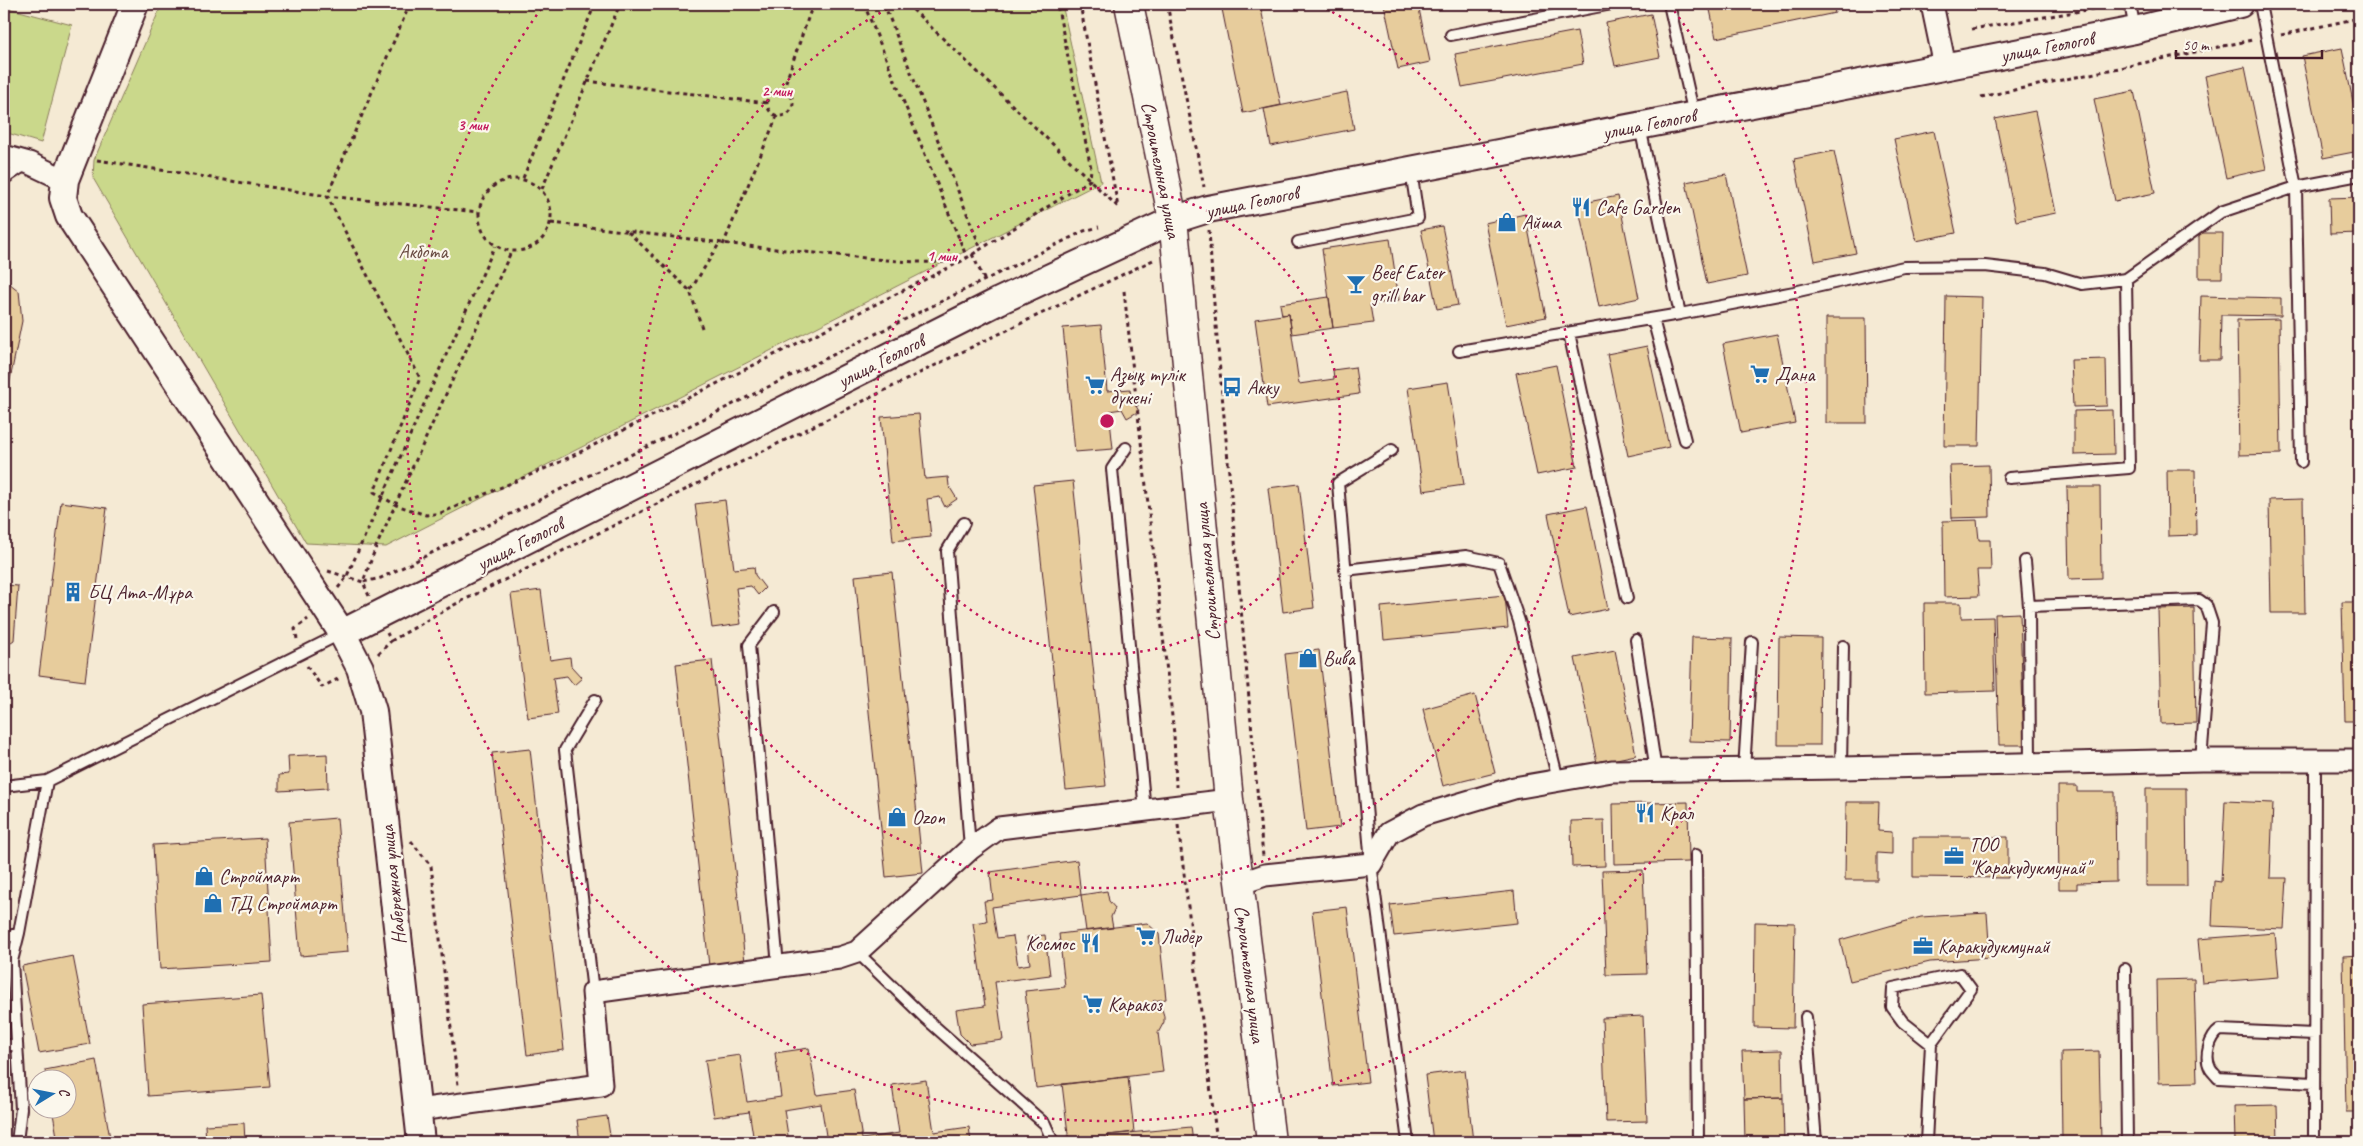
<svg xmlns="http://www.w3.org/2000/svg" width="2363" height="1146" font-family="Caveat,sans-serif">
<style>
.green{fill:#cad88b;stroke:#8a7c5b}
.building{fill:#e7cc9c;stroke:#4a1f2b}
.lines{fill:none;stroke-linecap:round;stroke-linejoin:round}
.service-casing{stroke:#4a1f2b;stroke-width:14}
.minor-casing{stroke:#4a1f2b;stroke-width:25}
.tertiary-casing{stroke:#4a1f2b;stroke-width:30}
.secondary-casing{stroke:#4a1f2b;stroke-width:31}
.path{stroke:#4a1f2b;stroke-width:3;stroke-dasharray:4 4;stroke-linecap:butt}
.service{stroke:#fbf7ec;stroke-width:10}
.minor{stroke:#fbf7ec;stroke-width:21}
.tertiary{stroke:#fbf7ec;stroke-width:26}
.secondary{stroke:#fbf7ec;stroke-width:28}
.ring{fill:none;stroke:#c2185b;stroke-width:2.5;stroke-dasharray:2.5 5}
.labels{text-anchor:middle;dominant-baseline:central;stroke-width:4.5;stroke-linejoin:round;paint-order:stroke}
.street-label{font-size:20px;fill:#4a1f2b;stroke:#fbf7ec}
.poi-label{font-size:20px;fill:#4a1f2b;stroke:#fbf7ec;text-anchor:start}
.park-label{font-size:20px;fill:#6a4d43;stroke:#fbf7ec}
.centre{fill:#c2185b;stroke:#fbf7ec;stroke-width:2.5}
.ring-label{font-size:15px;text-anchor:middle;font-weight:bold;fill:#c2185b;stroke:#fbf7ec;stroke-width:4.5;stroke-linejoin:round;paint-order:stroke}
</style>
<rect width="100%" height="100%" fill="#f5ead4"/>
<filter id="ink" filterUnits="userSpaceOnUse"><feTurbulence type="fractalNoise" baseFrequency=".02" numOctaves="2"/><feDisplacementMap in="SourceGraphic" scale="10" xChannelSelector="R" yChannelSelector="G"/><feConvolveMatrix kernelMatrix="1 2 1 2 8 2 1 2 1" color-interpolation-filters="sRGB"/></filter>
<g filter="url(#ink)">
<path class="green" d="M162 4H1062L1101 182 386 547 306 543 93 178 94 160Z
M4 7 72 25 41 143 4 132Z"/>
<path class="building" d="M1221 4H1260L1281 105 1243 113Z
M1384 4H1418L1430 62 1398 69Z
M1833 4 1835 13 1716 38 1709 5Z
M1651 14 1660 57 1615 66 1606 23Z
M1577 31 1583 64 1462 87 1455 54Z
M2342 48 2359 131V151L2323 158 2302 56Z
M2245 67 2266 169 2226 178 2205 76Z
M2134 91 2155 193 2115 201 2094 99Z
M1347 92 1354 129 1271 146 1264 109Z
M2035 111 2056 213 2016 221 1995 119Z
M1934 131 1956 233 1916 241 1894 139Z
M1834 151 1856 253 1815 261 1794 159Z
M1726 174 1747 276 1707 284 1686 182Z
M1618 196 1639 298 1599 307 1578 204Z
M2359 197V233L2330 234 2329 198Z
M1525 214 1546 317 1506 325 1485 223Z
M1442 226 1458 305 1437 309 1421 230Z
M2199 233H2223L2222 278H2199Z
M1390 239 1399 300 1370 305 1373 323 1333 328 1322 249Z
M4 279 19 291 22 321 4 409Z
M1946 296 1982 297 1979 446H1944Z
M2201 296 2281 298V316L2221 315 2220 360H2199Z
M1329 297 1333 328 1292 334 1289 314 1282 315 1280 304Z
M1289 314 1299 384 1334 379 1333 370 1355 367 1359 394 1267 407 1255 319Z
M1826 318H1866L1867 423H1826Z
M2279 319 2281 454 2239 455 2237 320Z
M1101 325 1107 391 1130 389 1131 398 1139 411 1127 418 1122 409 1109 411 1113 449 1075 452 1063 328Z
M1777 334 1795 423 1741 433 1723 344Z
M1647 346 1669 447 1628 456 1607 354Z
M2106 359 2107 406 2073 407 2071 360Z
M1556 365 1577 467 1537 475 1516 373Z
M1448 382 1464 485 1423 491 1408 388Z
M2113 410 2114 454 2074 455V411Z
M919 414 925 479 948 477 949 486 957 499 945 507 940 497 927 499 931 537 893 541 881 417Z
M1989 465 1990 517 1952 518 1950 466Z
M2167 470H2195L2196 535 2168 536Z
M1073 481 1106 786 1066 790 1033 485Z
M1299 484 1314 608 1283 612 1268 488Z
M2067 487H2100L2101 578 2069 579Z
M2303 499 2305 613H2271L2269 500Z
M725 500 734 569 754 567 755 575 765 588 758 595 751 586 736 588 741 624 712 628 695 504Z
M61 502 107 508 85 681 39 675Z
M1587 506 1608 609 1569 617 1548 514Z
M1977 520 1979 540H1990L1991 570H1977L1979 596 1944 597 1943 521Z
M892 572 923 873 886 877 855 576Z
M4 585 18 586 14 640 4 647Z
M541 590 550 660 570 657 571 666 582 678 574 685 567 676 553 678 558 714 528 718 511 594Z
M1505 595 1508 628 1384 640 1381 607Z
M2342 602H2359V721H2345Z
M1924 603H1961V618L1993 617 1995 691 1925 693Z
M2194 608 2196 723 2161 724 2158 609Z
M2020 613 2024 745H1999L1995 614Z
M1692 637 1732 638 1730 742 1689 741Z
M1779 637 1821 638 1820 745H1778Z
M1319 650 1340 827 1306 831 1285 654Z
M1615 650 1636 755 1597 763 1575 658Z
M712 660 745 962 709 966 676 664Z
M1475 695 1495 773 1443 786 1423 709Z
M530 749 564 1050 527 1055 492 753Z
M327 754 328 788 279 791V775L289 774 288 756Z
M2058 786H2077V792H2115L2116 882 2077 883V889H2059Z
M2146 788H2186L2187 886H2146Z
M2225 801 2273 803 2270 878H2287L2284 929 2212 926 2214 881 2221 882Z
M1688 802 1689 862 1614 864 1613 804Z
M1846 802H1879L1878 831 1892 832V854L1877 853V880H1845Z
M337 818 348 952 300 956 289 822Z
M1604 820 1605 866 1572 867 1571 821Z
M1913 837H2008V878L1913 877Z
M265 838 272 962 160 969 153 845Z
M1077 860 1081 895 992 907 997 938 1013 936 1018 966 1030 964 1027 937 1045 935 1050 975 995 982 1003 1040 970 1044 960 1034 956 1010 985 1006 973 923 987 921 984 901 993 900 990 872Z
M1643 870 1647 974 1606 975 1602 871Z
M1107 891 1109 901 1115 908 1111 917 1113 928 1086 931 1081 895Z
M1514 891 1517 923 1394 936 1390 905Z
M1347 907 1368 1082 1333 1086 1312 911Z
M1987 913 1990 958 1930 962 1850 981 1840 940 1921 917Z
M1755 922 1795 923 1793 1028 1754 1027Z
M1147 923 1159 934 1166 999 1153 1001 1161 1006 1164 1016V1022L1158 1033 1163 1072 1036 1088 1025 991 1065 987 1059 934Z
M2275 933 2279 977 2202 983 2198 939Z
M2359 955V1112H2346L2343 956Z
M73 956 90 1044 39 1053 22 966Z
M2194 979 2197 1082 2159 1083 2157 980Z
M261 995 270 1087 148 1096 142 1004Z
M1643 1016 1647 1121 1606 1122 1602 1018Z
M809 1048 817 1095 854 1090 862 1139 899 1133 892 1085 926 1080 934 1132 969 1127 971 1142H935V1137L899 1142H827L821 1104 784 1110 789 1142H754L749 1110V1112L714 1117 705 1060 740 1055 747 1102 781 1097 775 1053Z
M1782 1050 1783 1098 1744 1099 1742 1051Z
M2099 1051 2101 1142H2062L2061 1052Z
M96 1060 110 1138 92 1142H58L52 1108H68V1078H46L45 1070Z
M1465 1070 1473 1142H1433L1425 1075Z
M1128 1077 1134 1132 1108 1135 1109 1142H1069L1062 1084Z
M1783 1098 1784 1142H1745L1744 1099Z
M2277 1105 2278 1142H2235L2234 1106Z
M607 1116 611 1142H580L577 1120Z
M244 1123 245 1142H206L205 1125Z
M1191 1127 1193 1142H1109L1108 1135Z
M380 1139 381 1142H340Z"/>
<g class="lines">
<defs>
<path id="service" d="M1669 4 1694 115
M2130 4 2135 29
M1451 35 1612 4
M1640 127 1680 314 1794 292 1904 267 1985 266 2045 273 2082 284 2126 279
M4 179 28 163
M1298 242 1418 218 1411 170
M1653 319 1685 440
M1569 333 1627 598
M1459 351 1680 314
M1126 448 1112 469 1145 811
M1392 450 1338 483 1371 864 1408 1142
M2301 462 2296 187 2359 175
M2009 478 2129 468 2126 279 2221 212 2296 187 2260 4
M964 523 947 551 970 848
M2025 561 2029 606 2030 765
M1345 570 1466 556 1499 563 1519 621 1558 780
M2029 606 2199 600 2206 605 2212 623 2201 760
M774 612 749 645 778 966
M1636 640 1656 771
M1841 768 1843 646
M1744 770 1752 642
M4 786 47 781 342 633
M1696 855 1698 1142
M4 938 19 933 47 781
M857 952 924 1017 1045 1124 1053 1142
M2125 969 2127 1142
M593 992 565 750 595 700
M1806 1017 1816 1142
M2314 1034 2220 1030C2210 1037 2204 1056 2210 1068 2211 1071 2216 1075 2218 1078L2314 1083
M4 1046 17 1044
M17 1142 21 1109 12 961 19 933
M1926 1142 1931 1044 1971 989 1960 974 1893 988 1892 1007 1903 1022 1931 1044
M2314 1142 2315 760"/>
<path id="minor" d="M1932 4 1945 66
M4 156 29 163 65 180
M1239 884 1265 875 1371 864 1389 833 1423 815 1514 788 1612 771 1841 768 2201 760H2359
M418 1110 601 1085 593 992 839 958 857 952 970 849 999 828 1229 800"/>
<path id="tertiary" d="M135 4 65 180 63 198 69 216 342 633 360 668 373 711 421 1142
M342 633 999 301 1173 220 1208 209 2135 30 2240 4"/>
<path id="secondary" d="M1129 4 1173 220 1176 249 1229 800 1271 1142"/>
</defs>
<use href="#service" class="service-casing"/>
<use href="#minor" class="minor-casing"/>
<use href="#tertiary" class="tertiary-casing"/>
<use href="#secondary" class="secondary-casing"/>
<path class="path" d="M410 4 327 196 420 378 374 492 396 505 426 515 441 513 558 463 962 261 1090 180 1091 168 1057 4
M864 4 967 258
M884 4 981 249
M907 4 1118 207 1080 4
M1167 4 1204 187
M1972 29 2117 5
M2281 35 2359 18
M587 81 767 103
M783 90 813 4
M767 103a13 13 0 1 1 26 0a13 13 0 1 1-26 0Z
M1981 97 2252 40
M97 160 327 196 478 212
M523 178 595 4
M479 215a36 36 0 1 1 72 0a36 36 0 1 1-72 0Z
M542 189 620 4
M551 223C643 232 734 246 826 254 869 258 915 265 958 261
M1209 230 1213 292 1263 857
M628 232 690 291
M723 245 777 116
M972 254 985 281
M1124 291 1174 734 1176 787
M702 328 690 291 719 244
M328 571 363 582 376 547 511 252
M338 588 346 578 495 246
M369 596 363 582 381 578 1084 231 1099 227
M297 639 295 629 308 619
M391 641 454 605 974 346 1153 260
M378 654 391 641 387 633
M307 666 322 687 340 678
M1178 825 1217 1142
M411 841 431 866 458 1085"/>
<use href="#service" class="service"/>
<use href="#minor" class="minor"/>
<use href="#tertiary" class="tertiary"/>
<use href="#secondary" class="secondary"/>
</g>
</g>
<g class="ring">
<circle cx="1107" cy="421" r="233"/>
<path d="M1319 5A467 467 0 1 1 895 5"/>
<path d="M1670 5A700 700 0 1 1 544 5"/>
</g>
<defs>
<symbol id="restaurant-bare" viewBox="-9 -9 18 18"><path d="M-5-6h1v4h1v-4h1v4h1v-4h1v5L-1.5 .5V6h-2V.5L-5-1ZM5-6V6H3V1.5H1.5Q1.5-4 5-6Z" fill="#1f6fb2" stroke="#fbf7ec" stroke-width="2.5" paint-order="stroke"/></symbol>
<symbol id="shop-bare" viewBox="-9 -9 18 18"><path d="M-5-2.5h2.3a2.7 3.5 0 0 1 5.4 0H5L5.5 6h-11ZM-1.5-2.5h3a1.5 2.3 0 0 0-3 0Z" fill="#1f6fb2" stroke="#fbf7ec" stroke-width="2.5" paint-order="stroke"/></symbol>
<symbol id="bar-bare" viewBox="-9 -9 18 18"><path d="M-6-5H6L.8 .8V4.5H3.5V6h-7V4.5H-.8V.8Z" fill="#1f6fb2" stroke="#fbf7ec" stroke-width="2.5" paint-order="stroke"/></symbol>
<symbol id="supermarket-bare" viewBox="-9 -9 18 18"><path d="M-6-5.5h2.5l.6 2H6L4.5 2H-2.5L-4.4-4H-6ZM-1.5 3.2a1.3 1.3 0 1 0 .1 0ZM3 3.2a1.3 1.3 0 1 0 .1 0Z" fill="#1f6fb2" stroke="#fbf7ec" stroke-width="2.5" paint-order="stroke"/></symbol>
<symbol id="bus-bare" viewBox="-9 -9 18 18"><path d="M-5-6H5V4H4V6H2V4H-2V6H-4V4H-5ZM-3.5-4V0h7V-4ZM-3.5 1.2v1.5H-2V1.2ZM2 1.2v1.5H3.5V1.2Z" fill="#1f6fb2" stroke="#fbf7ec" stroke-width="2.5" paint-order="stroke"/></symbol>
<symbol id="building-bare" viewBox="-9 -9 18 18"><path d="M-4-6H4V6H1V3H-1V6H-4ZM-2.5-4.3h1.7v1.8h-1.7ZM.8-4.3h1.7v1.8H.8ZM-2.5-1h1.7V.8h-1.7ZM.8-1h1.7V.8H.8Z" fill="#1f6fb2" stroke="#fbf7ec" stroke-width="2.5" paint-order="stroke"/></symbol>
<symbol id="office-bare" viewBox="-9 -9 18 18"><path d="M-6-3h4V-5.5h4V-3h4V5H-6ZM-1-4.5V-3h2v-1.5ZM-6 0V1H6V0Z" fill="#1f6fb2" stroke="#fbf7ec" stroke-width="2.5" paint-order="stroke"/></symbol>
</defs>
<g fill-rule="evenodd">
<use href="#restaurant-bare" x="1567" y="193" width="28" height="28"/>
<use href="#shop-bare" x="1493" y="208" width="28" height="28"/>
<use href="#bar-bare" x="1342" y="270" width="28" height="28"/>
<use href="#supermarket-bare" x="1746" y="360" width="28" height="28"/>
<use href="#supermarket-bare" x="1081" y="371" width="28" height="28"/>
<use href="#bus-bare" x="1218" y="373" width="28" height="28"/>
<use href="#building-bare" x="59" y="578" width="28" height="28"/>
<use href="#shop-bare" x="1294" y="644" width="28" height="28"/>
<use href="#restaurant-bare" x="1631" y="799" width="28" height="28"/>
<use href="#shop-bare" x="883" y="803" width="28" height="28"/>
<use href="#office-bare" x="1940" y="842" width="28" height="28"/>
<use href="#shop-bare" x="190" y="862" width="28" height="28"/>
<use href="#shop-bare" x="199" y="889" width="28" height="28"/>
<use href="#supermarket-bare" x="1132" y="922" width="28" height="28"/>
<use href="#restaurant-bare" x="1076" y="929" width="28" height="28"/>
<use href="#office-bare" x="1909" y="932" width="28" height="28"/>
<use href="#supermarket-bare" x="1079" y="990" width="28" height="28"/>
</g>
<g class="labels">
<g class="street-label">
<text transform="translate(2047 47) rotate(-11)">улица Геологов</text>
<text transform="translate(1649 124) rotate(-11)">улица Геологов</text>
<text transform="translate(1161 170) rotate(79)">Строительная улица</text>
<text transform="translate(1252 202) rotate(-12)">улица Геологов</text>
<text transform="translate(881 361) rotate(-27)">улица Геологов</text>
<text transform="translate(520 544) rotate(-27)">улица Геологов</text>
<text transform="translate(1207 572) rotate(-95)">Строительная улица</text>
<text transform="translate(393 885) rotate(-96)">Набережная улица</text>
<text transform="translate(1250 974) rotate(83)">Строительная улица</text>
</g>
<g class="poi-label">
<text x="1596" y="207">Cafe Garden</text>
<text x="1522" y="222">Айша</text>
<text x="1371" y="272">Beef Eater<tspan x="1371" dy="23">grill bar</tspan></text>
<text x="1110" y="374">Азық түлік<tspan x="1110" dy="23">дүкені</tspan></text>
<text x="1775" y="374">Дана</text>
<text x="1247" y="387">Акку</text>
<text x="88" y="592">БЦ Ата-Мұра</text>
<text x="1323" y="658">Вива</text>
<text x="1660" y="813">Крал</text>
<text x="912" y="817">Ozon</text>
<text x="1969" y="844">ТОО<tspan x="1969" dy="23">"Каракудукмунай"</tspan></text>
<text x="219" y="876">Строймарт</text>
<text x="228" y="903">ТД Строймарт</text>
<text x="1161" y="936">Лидер</text>
<text x="1075" y="943" text-anchor="end">Космос</text>
<text x="1938" y="946">Каракудукмунай</text>
<text x="1108" y="1004">Каракоз</text>
</g>
<g class="park-label">
<text x="423" y="251">Акбота</text>
</g>
</g>
<circle cx="1107" cy="421" r="8" class="centre"/>
<g class="ring-label">
<text x="777" y="96">2 мин</text>
<text x="473" y="130">3 мин</text>
<text x="942" y="261">1 мин</text>
</g>
<rect width="2363" height="1146" fill="none" stroke="#fbf7ec" stroke-width="20"/>
<rect x="10" y="10" width="2343" height="1126" fill="none" stroke="#4a1f2b" stroke-width="2" filter="url(#ink)"/>
<g transform="translate(52 1094) rotate(80)"><circle r="24" fill="#fbf7ec" stroke="#b4a19f"/>
<path d="M0-4L9 19L0 12L-9 19Z" fill="#1f6fb2"/>
<text y="-8" font-size="14" font-weight="bold" text-anchor="middle" fill="#4a1f2b">С</text>
</g>
<path d="M2176 50v8h146v-8" fill="none" stroke="#4a1f2b" stroke-width="2.5"/>
<text x="2183" y="50" font-size="15" fill="#4a1f2b" stroke="#fbf7ec" stroke-width="4" paint-order="stroke">50 m</text>
</svg>
